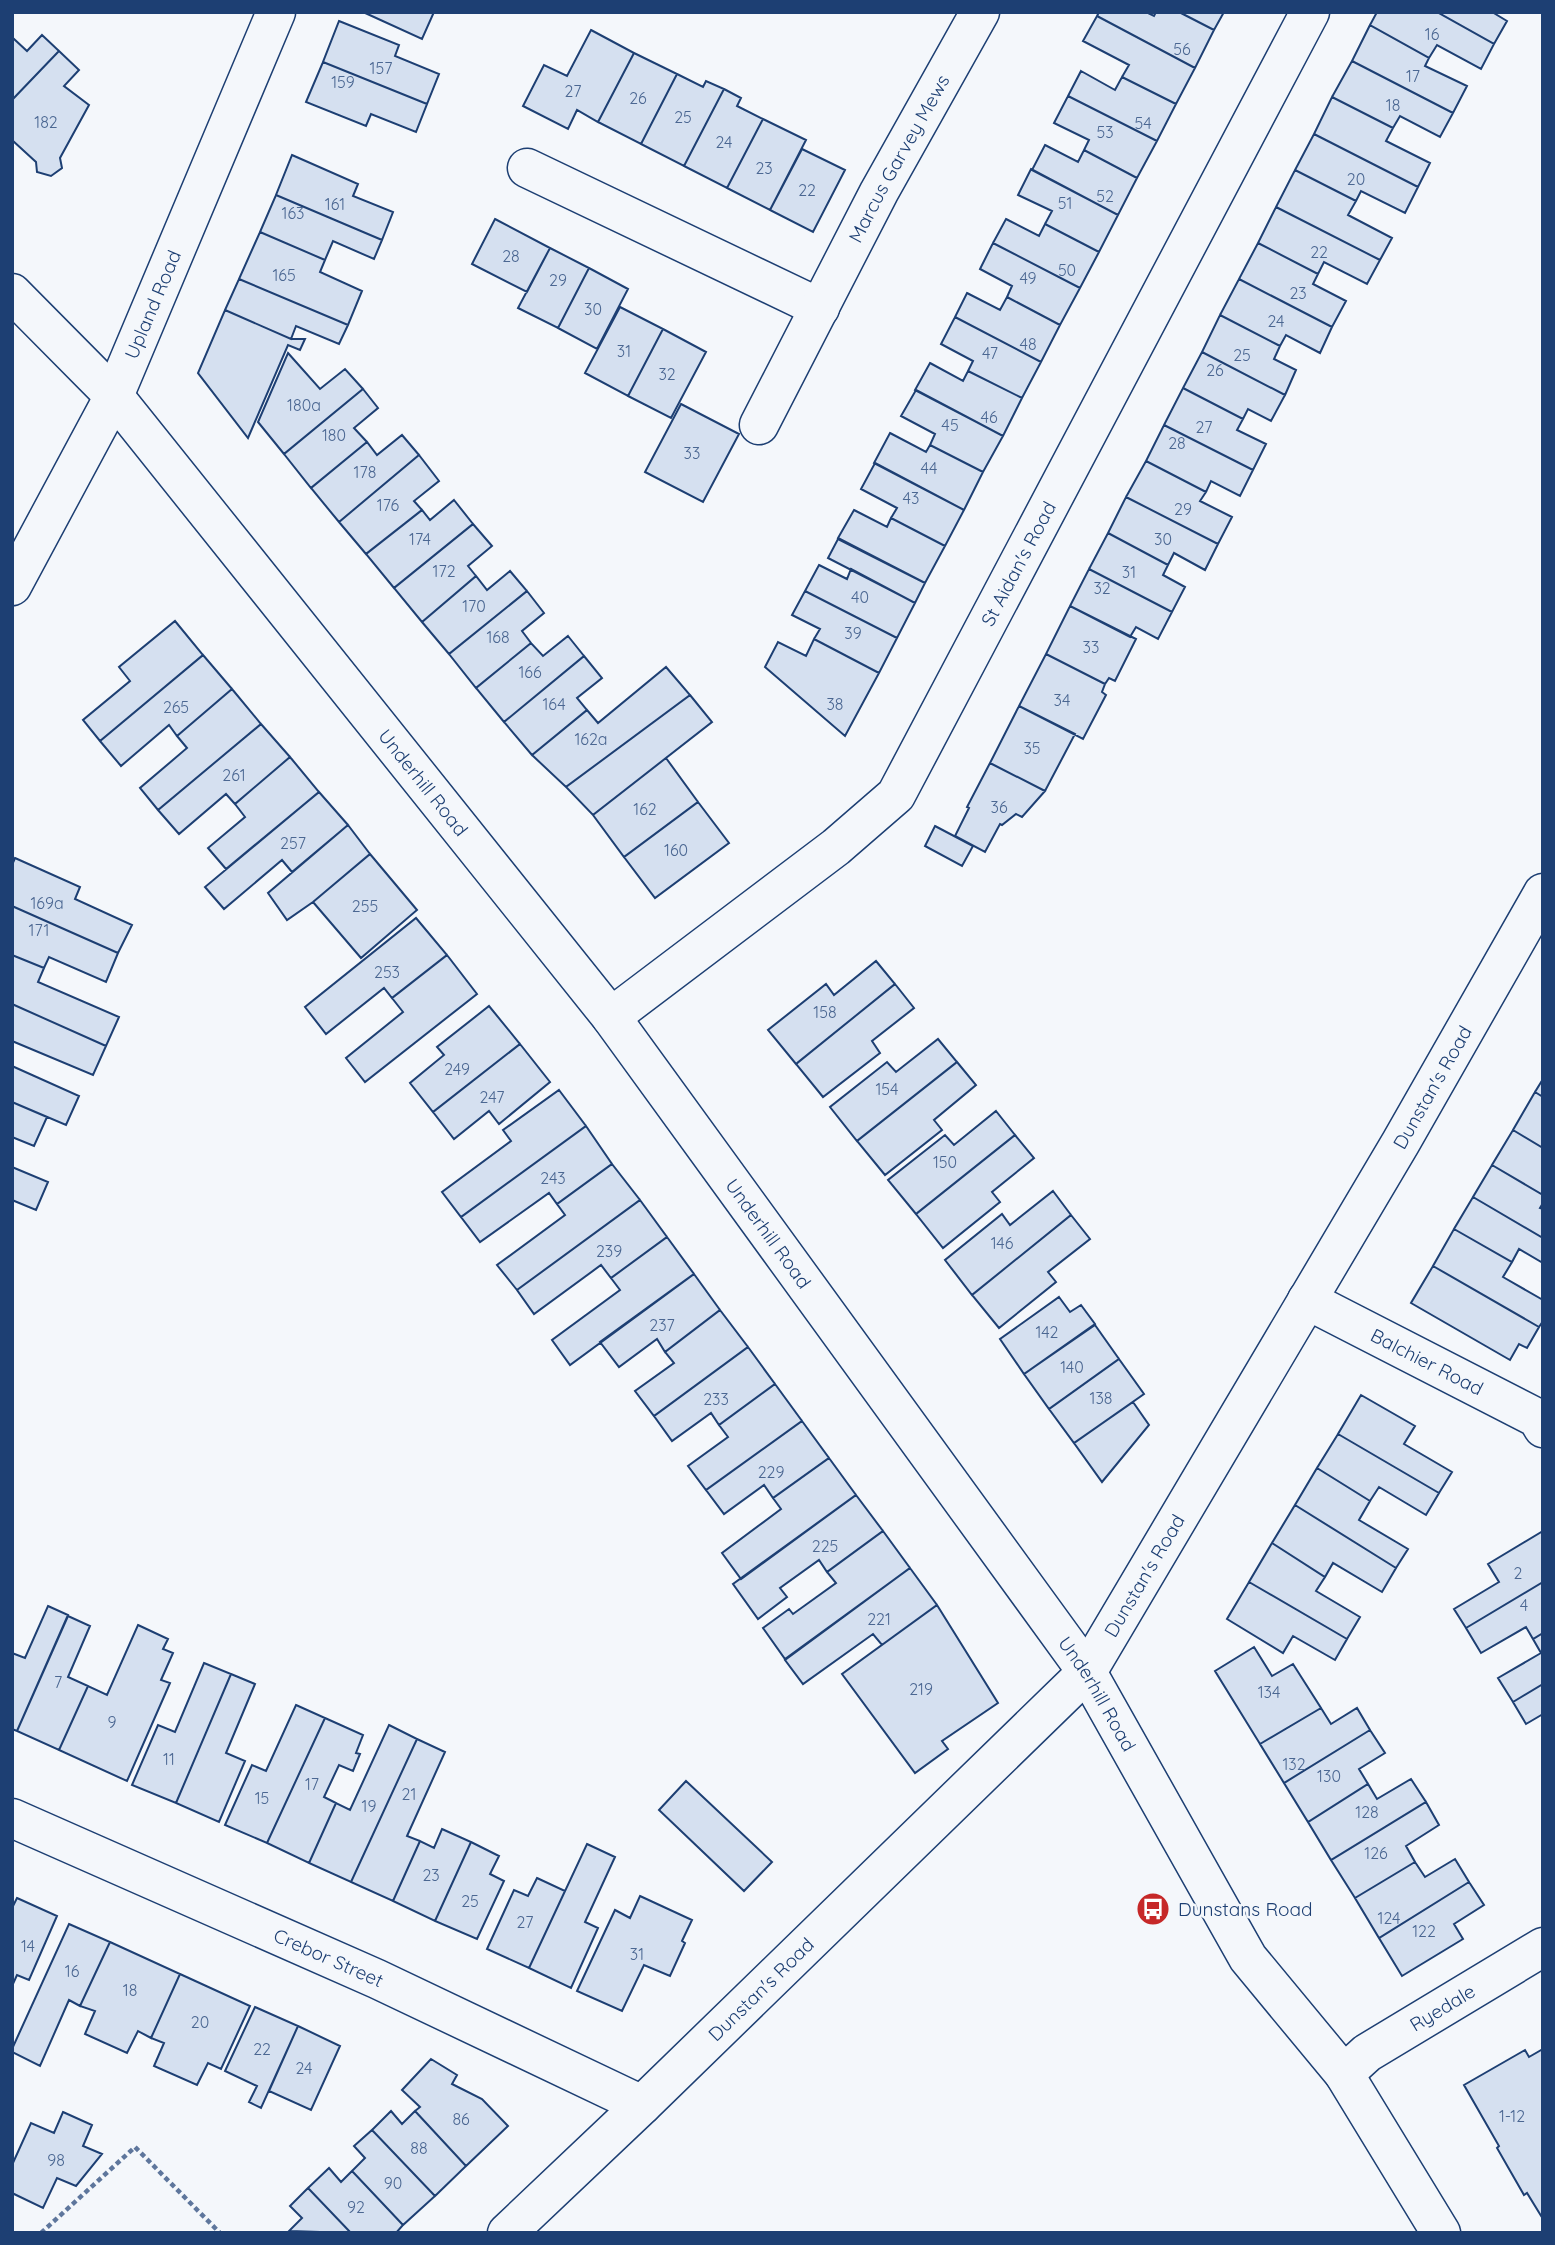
<svg xmlns="http://www.w3.org/2000/svg" width="1555" height="2245" font-family="Quicksand,sans-serif">
<style>
.building{fill:#d5e0f0;stroke:#1d3f73;stroke-width:2}
.lines{fill:none;stroke-linecap:round;stroke-linejoin:round}
.minor-casing{stroke:#1d3f73;stroke-width:41}
.path{stroke:#5e769c;stroke-width:4.5;stroke-dasharray:5 3.5;stroke-linecap:butt}
.minor{stroke:#f4f7fb;stroke-width:38}
.labels{text-anchor:middle;dominant-baseline:central;stroke-width:5;stroke-linejoin:round;paint-order:stroke}
.number-label{font-size:16px;fill:#4b6792}
.street-label{font-size:19px;fill:#1d3f73;stroke:#f4f7fb}
.poi-label{font-size:19px;fill:#1d3f73;stroke:#f4f7fb;text-anchor:start}
</style>
<rect width="100%" height="100%" fill="#f4f7fb"/>
<path class="building" d="M363 12H434L422 39Z
M1099 12H1146L1154 16 1156 12H1179L1214 30 1195 68 1097 16Z
M1179 12H1224L1214 30Z
M1377 12H1437L1494 44 1481 69 1437 45 1429 58 1370 25Z
M1437 12H1492L1507 21 1494 44Z
M1097 16 1195 68 1176 104 1122 77 1129 65 1083 41Z
M339 21 399 45 395 56 439 74 427 104 323 62Z
M1370 25 1429 58 1425 66 1467 86 1453 113 1352 61Z
M591 30 634 53 598 122 577 110 568 129 523 106 544 65 567 76Z
M42 35 59 51 12 100V40L14 39 27 51Z
M59 51 79 70 64 86 89 105 60 158 62 168 51 176 37 172 36 162 12 140V100Z
M634 53 677 74 641 144 598 122Z
M1352 61 1453 113 1440 137 1400 116 1393 128 1332 97Z
M323 62 427 104 416 132 371 114 366 126 306 102Z
M1081 71 1115 90 1122 77 1176 104 1157 141 1068 96Z
M677 74 703 87 706 81 724 89 684 166 641 144Z
M724 89 741 98 737 106 763 119 727 188 684 166Z
M1068 96 1157 141 1137 178 1084 150 1089 140 1054 123Z
M1332 97 1393 128 1386 141 1430 163 1418 187 1314 134Z
M763 119 806 140 770 210 727 188Z
M1314 134 1418 187 1405 213 1361 191 1356 201 1295 170Z
M1045 145 1078 162 1084 150 1137 178 1118 215 1032 170Z
M802 149 845 170 813 232 770 210Z
M292 155 358 184 353 196 393 212 382 240 276 195Z
M1031 169 1118 215 1099 252 1045 224 1052 211 1018 195Z
M1295 170 1356 201 1348 215 1392 238 1380 260 1276 207Z
M276 195 382 240 374 259 333 241 325 260 260 232Z
M1276 207 1380 260 1367 284 1324 262 1318 274 1258 243Z
M495 219 550 248 527 292 472 264Z
M1006 219 1039 236 1045 224 1099 252 1080 288 993 243Z
M260 232 325 260 320 272 362 291 348 325 239 279Z
M993 243 1080 288 1060 325 1007 297 1012 286 980 269Z
M1258 243 1318 274 1313 284 1346 301 1332 327 1239 279Z
M550 248 589 268 558 328 518 308Z
M589 268 628 289 597 349 558 328Z
M239 279 348 325 339 344 296 326 291 339 225 310Z
M1239 279 1332 327 1320 353 1286 335 1280 346 1220 315Z
M967 293 1000 310 1007 297 1060 325 1041 362 955 317Z
M620 307 663 329 628 396 585 373Z
M225 310 291 339H305L300 350 288 345 248 438 198 373Z
M1220 315 1280 346 1274 359 1296 370 1285 395 1202 352Z
M955 317 1041 362 1022 398 968 371 973 361 941 344Z
M663 329 706 352 671 418 628 396Z
M1202 352 1285 395 1271 421 1248 409 1243 419 1183 388Z
M288 353 320 389 345 369 363 389 284 454 258 422Z
M930 363 963 381 968 371 1022 398 1003 436 915 390Z
M1183 388 1243 419 1237 430 1266 444 1253 470 1164 425Z
M363 389 378 408 354 428 367 442 311 488 284 454Z
M916 390 1003 436 983 472 930 445 935 434 901 416Z
M681 404 739 434 703 502 645 472Z
M1164 425 1253 470 1240 496 1211 481 1206 492 1146 461Z
M890 433 926 452 930 445 983 472 964 510 874 463Z
M402 435 419 455 339 522 311 488 367 442 377 455Z
M419 455 439 481 414 501 422 510 366 554 339 522Z
M1146 461 1206 492 1200 501 1232 517 1218 544 1126 497Z
M875 463 964 510 945 546 891 518 897 508 861 489Z
M1126 497 1218 544 1205 570 1174 553 1168 565 1108 533Z
M454 500 473 524 394 588 366 554 422 510 430 520Z
M854 510 887 527 891 518 945 546 925 583 838 538Z
M473 524 492 546 468 566 476 576 422 622 394 588Z
M1108 533 1168 565 1163 575 1185 587 1172 612 1089 569Z
M838 539 925 583 915 603 828 558Z
M819 565 847 579 851 569 915 603 897 638 805 591Z
M1089 569 1172 612 1158 639 1136 627 1130 637 1070 606Z
M510 571 527 591 449 654 422 622 476 576 487 590Z
M527 591 544 613 522 631 531 643 476 688 449 654Z
M805 591 897 638 879 673 814 639 820 629 792 615Z
M1070 606 1136 639 1115 681 1109 678 1105 684 1046 654Z
M175 621 203 655 100 741 83 720 130 681 119 667Z
M568 636 584 656 504 722 476 688 531 643 543 656Z
M814 639 879 673 845 736 765 667 778 642 806 656Z
M1046 654 1105 684 1102 692 1106 695 1083 739 1019 706Z
M203 655 232 689 177 736 169 725 121 766 100 741Z
M584 656 602 678 577 698 587 710 532 755 504 722Z
M666 667 690 695 566 787 532 755 587 710 598 723Z
M232 689 261 724 158 810 140 788 187 748 177 736Z
M690 695 712 722 593 815 566 787Z
M1019 706 1075 734 1045 791 990 763Z
M261 724 290 757 235 804 226 794 179 834 158 810Z
M290 757 319 792 226 869 208 848 245 817 235 804Z
M666 758 698 802 624 857 593 815Z
M990 763 1045 791 1022 817 1016 814 1002 825 1000 824 985 852 955 836 969 808 967 807Z
M319 792 348 825 292 872 282 860 224 909 205 887Z
M698 802 729 843 655 898 624 857Z
M348 825 370 854 313 902 287 920 268 893Z
M935 826 973 846 962 866 925 846Z
M370 854 417 910 361 958 313 902Z
M15 858 80 887 75 899 132 925 118 953 12 906V865Z
M12 906 118 953 106 982 49 957 44 968 12 955Z
M416 918 447 955 392 998 384 988 326 1034 305 1007Z
M12 955 44 968 38 982 119 1017 106 1046 12 1004Z
M447 955 477 994 365 1082 346 1058 403 1012 392 998Z
M876 961 895 984 796 1064 768 1030 826 984 834 995Z
M895 984 914 1008 872 1041 880 1053 823 1097 796 1064Z
M12 1004 106 1046 93 1075 12 1041Z
M489 1006 520 1044 433 1112 410 1083 444 1055 437 1047Z
M938 1039 957 1062 857 1141 830 1107 887 1062 896 1072Z
M520 1044 550 1082 499 1124 489 1111 454 1139 433 1112Z
M957 1062 976 1085 934 1120 942 1130 885 1175 857 1141Z
M12 1066 79 1096 66 1125 12 1102Z
M1543 1079V1097L1535 1092Z
M559 1090 586 1126 461 1217 442 1192 511 1141 503 1130Z
M1535 1092 1543 1097V1148L1513 1130Z
M12 1102 47 1117 34 1146 12 1137Z
M996 1111 1015 1135 916 1214 888 1180 945 1135 954 1145Z
M586 1126 612 1164 557 1204 549 1193 480 1242 461 1217Z
M1513 1130 1543 1148V1195L1492 1165Z
M1015 1135 1034 1158 992 1192 1000 1202 943 1248 916 1214Z
M612 1164 640 1200 517 1290 497 1265 565 1215 557 1204Z
M1492 1165 1543 1195V1203L1540 1208 1543 1209V1238L1473 1197Z
M12 1167 48 1182 36 1210 12 1200Z
M1053 1191 1071 1215 972 1295 945 1260 1002 1214 1010 1225Z
M1473 1197 1543 1238V1263L1519 1249 1512 1262 1454 1229Z
M640 1200 667 1237 611 1278 601 1265 534 1314 517 1290Z
M1071 1215 1090 1239 1048 1272 1056 1282 999 1328 972 1295Z
M1454 1229 1512 1262 1503 1277 1543 1300V1321L1539 1327 1433 1266Z
M667 1237 694 1274 570 1365 552 1340 620 1290 611 1278Z
M1433 1266 1539 1327 1527 1348 1519 1344 1510 1360 1411 1303Z
M694 1274 720 1310 665 1352 657 1339 619 1367 600 1342Z
M1059 1297 1070 1312 1081 1305 1095 1324 1024 1374 1000 1339Z
M720 1310 748 1347 654 1416 635 1391 674 1363 665 1352Z
M1095 1325 1119 1359 1049 1409 1024 1374Z
M748 1347 775 1384 719 1425 711 1413 672 1441 654 1416Z
M1119 1359 1144 1394 1074 1443 1049 1409Z
M775 1384 802 1421 706 1490 688 1466 728 1437 719 1425Z
M1361 1395 1415 1426 1404 1444 1452 1472 1439 1493 1338 1434Z
M1133 1402 1149 1425 1102 1482 1074 1443Z
M802 1421 829 1458 773 1498 764 1485 724 1514 706 1490Z
M1338 1434 1439 1493 1426 1515 1379 1487 1370 1501 1317 1468Z
M829 1458 856 1495 741 1579 722 1553 781 1509 773 1498Z
M1317 1468 1370 1501 1359 1520 1408 1549 1396 1568 1295 1505Z
M856 1495 883 1531 827 1572 819 1560 780 1588 787 1597 758 1619 733 1584Z
M1295 1505 1396 1568 1382 1592 1333 1563 1325 1577 1272 1543Z
M883 1531 910 1568 785 1659 763 1628 789 1609 793 1614 836 1583 827 1572Z
M1543 1531V1582L1466 1628 1454 1609 1499 1582 1488 1564Z
M1272 1543 1325 1577 1316 1591 1360 1617 1347 1639 1249 1582Z
M910 1568 937 1605 882 1645 873 1634 803 1684 785 1660Z
M1249 1582 1347 1639 1335 1660 1293 1636 1283 1653 1227 1619Z
M1543 1582V1633L1533 1639 1526 1627 1481 1653 1466 1628Z
M937 1605 998 1703 942 1741 948 1749 915 1773 842 1674Z
M48 1606 68 1615 17 1731 12 1729V1653L25 1658Z
M68 1616 90 1626 68 1677 88 1686 59 1750 17 1731Z
M138 1625 168 1639 163 1649 173 1653 161 1680 170 1683 127 1781 59 1750 88 1686 107 1695Z
M1543 1633V1684L1513 1702 1498 1678 1541 1653 1533 1639Z
M1254 1647 1272 1676 1293 1664 1321 1708 1260 1744 1215 1671Z
M204 1663 231 1674 176 1803 132 1785 158 1725 175 1732Z
M231 1674 255 1684 226 1753 245 1761 219 1822 176 1803Z
M1543 1684V1714L1526 1724 1513 1702Z
M296 1705 325 1718 267 1843 225 1825 252 1765 266 1771Z
M1321 1708 1331 1724 1357 1708 1370 1730 1284 1783 1260 1744Z
M325 1718 363 1735 356 1753 360 1754 353 1771 339 1765 324 1797 336 1803 309 1863 267 1843Z
M389 1725 417 1739 351 1882 309 1863 336 1803 350 1810Z
M1370 1730 1385 1753 1359 1769 1368 1784 1308 1822 1284 1783Z
M417 1739 445 1752 407 1836 420 1841 393 1901 351 1882Z
M1411 1779 1426 1802 1331 1860 1308 1822 1368 1784 1377 1799Z
M686 1781 772 1862 744 1891 659 1810Z
M1426 1802 1439 1825 1406 1846 1415 1862 1355 1898 1331 1860Z
M442 1829 471 1842 435 1921 393 1901 420 1841 434 1848Z
M471 1842 499 1856 490 1874 504 1881 477 1939 435 1921Z
M587 1844 615 1857 585 1922 598 1928 571 1988 529 1968Z
M1455 1859 1469 1882 1379 1938 1355 1898 1415 1862 1425 1877Z
M537 1878 565 1891 529 1968 487 1949 514 1890 528 1896Z
M1469 1882 1484 1905 1454 1924 1463 1939 1402 1976 1379 1938Z
M640 1896 692 1920 682 1941 685 1943 670 1976 644 1965 622 2011 577 1991 615 1910 630 1918Z
M17 1898 57 1916 29 1980 17 1975 12 1986V1908Z
M69 1924 110 1942 80 2006 69 2000 40 2066 12 2052V2049Z
M110 1942 180 1974 151 2038 138 2031 127 2053 85 2034 95 2011 80 2006Z
M180 1974 250 2006 221 2069 208 2063 197 2085 154 2066 164 2043 151 2038Z
M255 2007 298 2026 261 2108 249 2102 257 2086 225 2071Z
M298 2026 340 2046 311 2110 269 2091Z
M1543 2049V2219L1527 2193 1524 2195 1497 2148 1499 2146 1464 2085 1525 2050 1529 2057Z
M431 2059 457 2075 452 2084 482 2099 508 2126 466 2166 415 2111 420 2107 402 2090Z
M391 2111 402 2124 415 2111 466 2166 435 2196 372 2130Z
M63 2112 92 2125 83 2146 102 2154 76 2186 57 2178 43 2208 12 2193V2165L31 2123 54 2133Z
M372 2130 435 2196 403 2225 352 2171 365 2158 354 2146Z
M329 2168 341 2182 352 2171 403 2225 396 2233H351L308 2188Z
M308 2188 351 2233 289 2231 302 2218 290 2206Z"/>
<g class="lines">
<defs>
<g id="minor">
<path d="M527 168 820 308"/>
<path id="s1" d="M12 293 114 396 611 1017 1087 1672 1248 1958 1344 2074 1441 2233"/>
<path id="s2" d="M759 425 879 192 980 12"/>
<path id="s3" d="M12 586 114 396 276 12"/>
<path id="s4" d="M611 1017 836 847 896 795 1310 12"/>
<path id="s5" d="M1307 1300 1537 1418 1543 1428"/>
<path id="s6" d="M12 1818 377 1979 642 2105"/>
<path id="s7" d="M1344 2074 1367 2053 1543 1947"/>
<path id="s8" d="M507 2233 642 2105 1087 1672 1401 1142 1543 893"/>
</g>
</defs>
<use href="#minor" class="minor-casing"/>
<path class="path" d="M41 2233 135 2147 220 2233"/>
<use href="#minor" class="minor"/>
</g>
<defs>
<symbol id="bus-disc" viewBox="-11 -11 22 22"><circle r="9.5" fill="#c62828" stroke="#f4f7fb"/><path d="M-5-6H5V4H4V6H2V4H-2V6H-4V4H-5ZM-3.5-4V0h7V-4ZM-3.5 1.2v1.5H-2V1.2ZM2 1.2v1.5H3.5V1.2Z" fill="#fff"/></symbol>
</defs>
<g fill-rule="evenodd">
<use href="#bus-disc" x="1134" y="1890" width="38" height="38"/>
</g>
<g class="labels">
<g class="number-label">
<text x="1432" y="34">16</text>
<text x="1182" y="49">56</text>
<text x="381" y="68">157</text>
<text x="1413" y="76">17</text>
<text x="343" y="82">159</text>
<text x="573" y="91">27</text>
<text x="638" y="98">26</text>
<text x="1393" y="105">18</text>
<text x="683" y="117">25</text>
<text x="46" y="122">182</text>
<text x="1143" y="123">54</text>
<text x="1105" y="132">53</text>
<text x="724" y="142">24</text>
<text x="764" y="168">23</text>
<text x="1356" y="179">20</text>
<text x="807" y="190">22</text>
<text x="1105" y="196">52</text>
<text x="1065" y="203">51</text>
<text x="335" y="204">161</text>
<text x="293" y="213">163</text>
<text x="1319" y="252">22</text>
<text x="511" y="256">28</text>
<text x="1067" y="270">50</text>
<text x="284" y="275">165</text>
<text x="1028" y="278">49</text>
<text x="558" y="280">29</text>
<text x="1298" y="293">23</text>
<text x="593" y="309">30</text>
<text x="1276" y="321">24</text>
<text x="1028" y="344">48</text>
<text x="624" y="351">31</text>
<text x="990" y="353">47</text>
<text x="1242" y="355">25</text>
<text x="1215" y="370">26</text>
<text x="667" y="374">32</text>
<text x="304" y="405">180a</text>
<text x="989" y="417">46</text>
<text x="950" y="425">45</text>
<text x="1204" y="427">27</text>
<text x="334" y="435">180</text>
<text x="1177" y="443">28</text>
<text x="692" y="453">33</text>
<text x="929" y="468">44</text>
<text x="365" y="472">178</text>
<text x="911" y="498">43</text>
<text x="388" y="505">176</text>
<text x="1183" y="509">29</text>
<text x="420" y="539">174</text>
<text x="1163" y="539">30</text>
<text x="444" y="571">172</text>
<text x="1129" y="572">31</text>
<text x="1102" y="588">32</text>
<text x="860" y="597">40</text>
<text x="474" y="606">170</text>
<text x="853" y="633">39</text>
<text x="498" y="637">168</text>
<text x="1091" y="647">33</text>
<text x="530" y="672">166</text>
<text x="1062" y="700">34</text>
<text x="554" y="704">164</text>
<text x="835" y="704">38</text>
<text x="176" y="707">265</text>
<text x="591" y="739">162a</text>
<text x="1032" y="748">35</text>
<text x="234" y="775">261</text>
<text x="999" y="807">36</text>
<text x="645" y="809">162</text>
<text x="293" y="843">257</text>
<text x="676" y="850">160</text>
<text x="47" y="903">169a</text>
<text x="365" y="906">255</text>
<text x="39" y="930">171</text>
<text x="387" y="972">253</text>
<text x="825" y="1012">158</text>
<text x="457" y="1069">249</text>
<text x="887" y="1089">154</text>
<text x="492" y="1097">247</text>
<text x="945" y="1162">150</text>
<text x="553" y="1178">243</text>
<text x="1002" y="1243">146</text>
<text x="609" y="1251">239</text>
<text x="662" y="1325">237</text>
<text x="1047" y="1332">142</text>
<text x="1072" y="1367">140</text>
<text x="1101" y="1398">138</text>
<text x="716" y="1399">233</text>
<text x="771" y="1472">229</text>
<text x="825" y="1546">225</text>
<text x="1518" y="1573">2</text>
<text x="1524" y="1605">4</text>
<text x="879" y="1619">221</text>
<text x="58" y="1682">7</text>
<text x="921" y="1689">219</text>
<text x="1269" y="1692">134</text>
<text x="112" y="1722">9</text>
<text x="169" y="1759">11</text>
<text x="1294" y="1764">132</text>
<text x="1329" y="1776">130</text>
<text x="312" y="1784">17</text>
<text x="409" y="1794">21</text>
<text x="262" y="1798">15</text>
<text x="369" y="1806">19</text>
<text x="1367" y="1812">128</text>
<text x="1376" y="1853">126</text>
<text x="431" y="1875">23</text>
<text x="470" y="1901">25</text>
<text x="1389" y="1918">124</text>
<text x="525" y="1922">27</text>
<text x="1424" y="1931">122</text>
<text x="28" y="1946">14</text>
<text x="637" y="1954">31</text>
<text x="72" y="1971">16</text>
<text x="130" y="1990">18</text>
<text x="200" y="2022">20</text>
<text x="262" y="2049">22</text>
<text x="304" y="2068">24</text>
<text x="1512" y="2116">1-12</text>
<text x="461" y="2119">86</text>
<text x="419" y="2148">88</text>
<text x="56" y="2160">98</text>
<text x="393" y="2183">90</text>
<text x="356" y="2207">92</text>
</g>
<g class="street-label">
<text stroke="none"><textPath href="#s2" startOffset="301">Marcus Garvey Mews</textPath></text>
<text stroke="none"><textPath href="#s3" startOffset="315">Upland Road</textPath></text>
<text stroke="none"><textPath href="#s4" startOffset="623">St Aidan's Road</textPath></text>
<text stroke="none"><textPath href="#s1" startOffset="640">Underhill Road</textPath></text>
<text stroke="none"><textPath href="#s8" startOffset="1486">Dunstan's Road</textPath></text>
<text stroke="none"><textPath href="#s1" startOffset="1208">Underhill Road</textPath></text>
<text stroke="none"><textPath href="#s5" startOffset="135">Balchier Road</textPath></text>
<text stroke="none"><textPath href="#s8" startOffset="919">Dunstan's Road</textPath></text>
<text stroke="none"><textPath href="#s1" startOffset="1774">Underhill Road</textPath></text>
<text stroke="none"><textPath href="#s6" startOffset="346">Crebor Street</textPath></text>
<text stroke="none"><textPath href="#s8" startOffset="352">Dunstan's Road</textPath></text>
<text stroke="none"><textPath href="#s7" startOffset="119">Ryedale</textPath></text>
</g>
<g class="poi-label">
<text x="1178" y="1909">Dunstans Road</text>
</g>
</g>
<rect width="1555" height="2245" fill="none" stroke="#1d3f73" stroke-width="28"/>
</svg>
